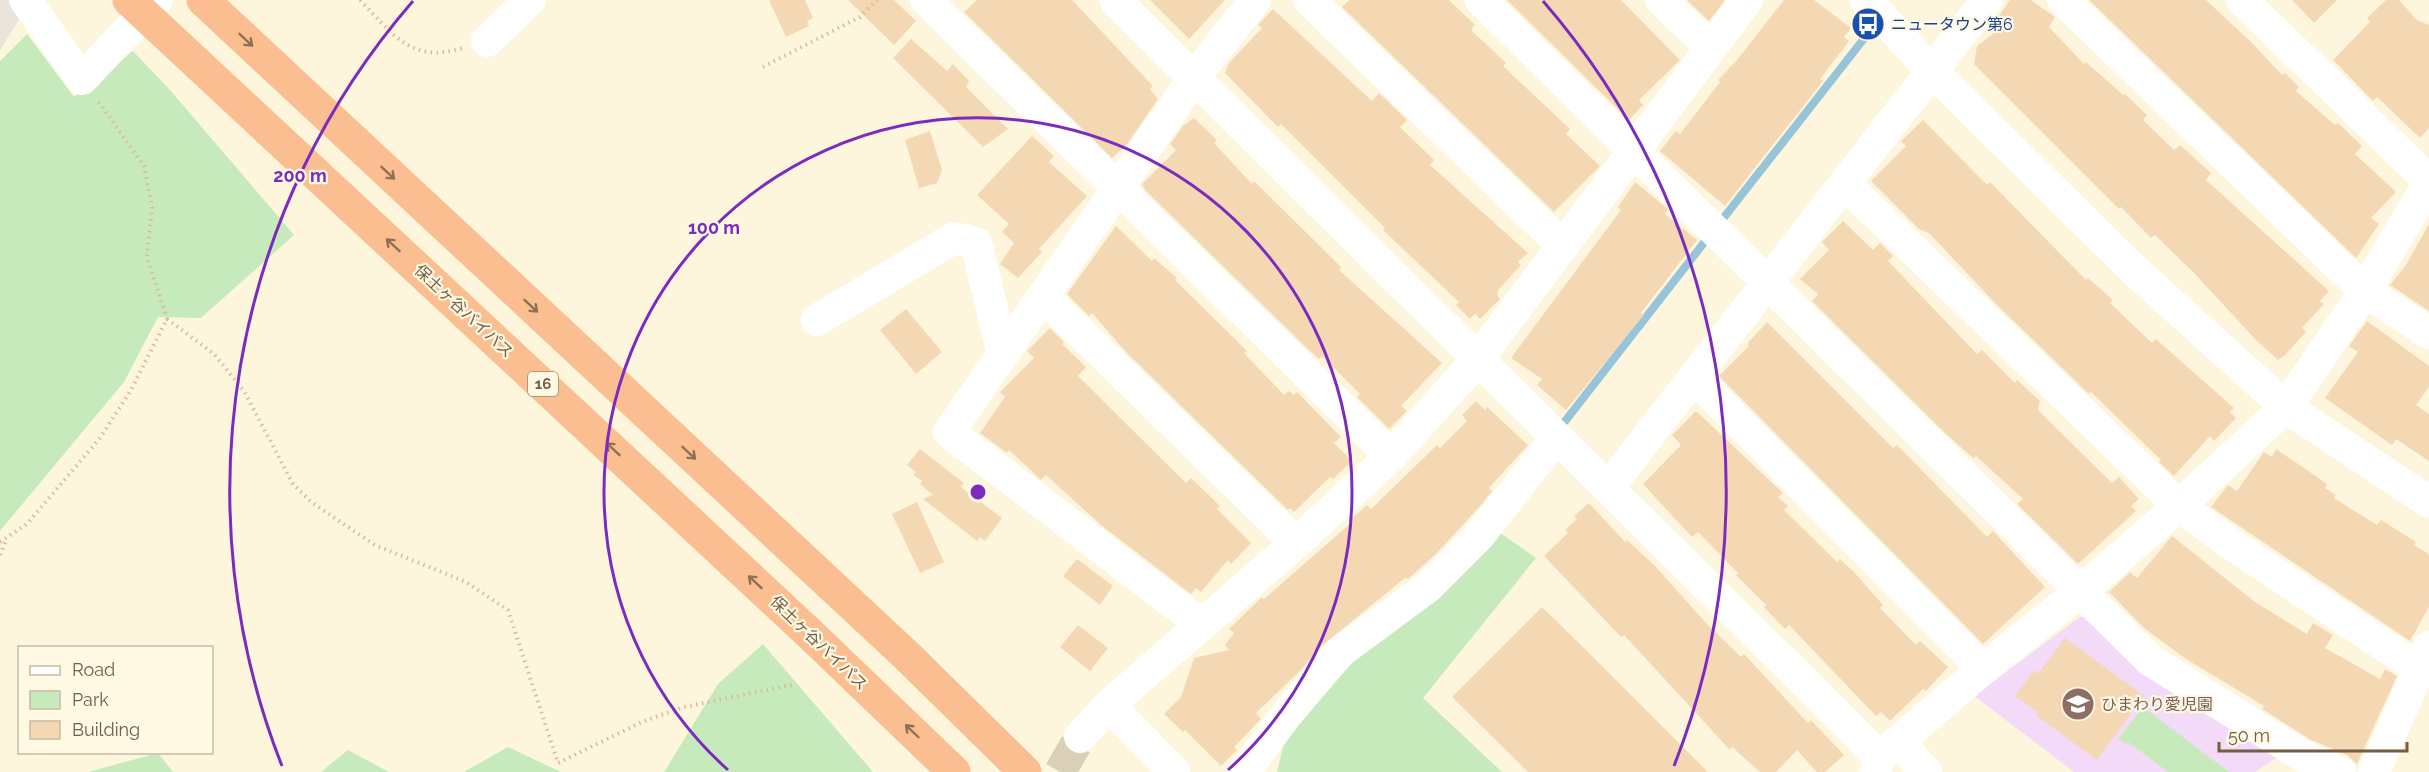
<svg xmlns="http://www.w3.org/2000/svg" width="2429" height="772" font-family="Raleway,'Noto Sans JP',sans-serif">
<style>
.industrial{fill:#eae4da}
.education{fill:#f3daf9}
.green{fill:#c7eabc}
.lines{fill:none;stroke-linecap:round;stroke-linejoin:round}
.stream{stroke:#97c4d9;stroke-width:8}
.building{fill:#f4d8b3}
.minor-tunnel{stroke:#dad0b7;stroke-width:32;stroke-dasharray:32 16;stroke-linecap:butt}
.path{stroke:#d8bb97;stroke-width:4;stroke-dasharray:1.5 4.5;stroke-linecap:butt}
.minor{stroke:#fff;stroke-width:32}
.highway{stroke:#fbbe90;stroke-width:33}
.oneway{stroke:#8e7054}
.ring{fill:none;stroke:#7b2cbf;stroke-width:3}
.labels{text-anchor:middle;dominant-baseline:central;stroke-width:4.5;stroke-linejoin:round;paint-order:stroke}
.shield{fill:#fff9e4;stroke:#9d8c75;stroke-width:1.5}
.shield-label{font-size:15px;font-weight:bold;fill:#735d45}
.transit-label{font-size:16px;fill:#164399;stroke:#fff9e4;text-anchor:start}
.street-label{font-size:16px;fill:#735d45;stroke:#fff9e4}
.education-label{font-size:16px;fill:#785e54;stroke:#fff9e4;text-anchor:start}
.centre{fill:#7b2cbf;stroke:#fff9e4;stroke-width:3}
.ring-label{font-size:18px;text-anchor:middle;font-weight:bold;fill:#7b2cbf;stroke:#fff9e4;stroke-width:4.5;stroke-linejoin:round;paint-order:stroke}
</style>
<rect width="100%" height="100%" fill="#fdf6dd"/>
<path class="industrial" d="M0 0H11L21 16 0 50Z"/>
<path class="education" d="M2080 617H2088L2282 754 2255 772H2074L1974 696Z"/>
<path class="green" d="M27 34 74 97 133 51 170 90 294 235 201 318 158 317 124 382 0 531V61Z
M1496 530 1536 558 1423 698 1502 772H1277L1288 727 1348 655Z
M763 644 873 772H664L718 684Z
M2143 707 2229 772H2168L2128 742 2126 744 2118 739Z
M508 747 561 772H464Z
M348 750 389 772H321Z
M158 753 173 772H88Z"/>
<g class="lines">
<path class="stream" d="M1718 225 1877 22
M1559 429 1710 235"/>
</g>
<path class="building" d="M769 0H805L813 18 807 21 809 26 786 37Z
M848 0H894L916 21 894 45Z
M977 0H1072L1153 86 1150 89 1158 99 1127 144 1112 158 964 12Z
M1150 0H1225L1189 39Z
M1349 0H1449L1475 25 1471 30 1506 63 1503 66 1570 129 1566 134 1600 166 1554 212 1342 7Z
M1507 0H1621L1680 60 1639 100 1643 105 1629 120Z
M1687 0H1725L1709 21Z
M1784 0H1814L1851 28 1844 37 1849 41 1820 79 1823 81 1725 206 1660 151 1676 131 1680 134 1720 82 1718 80 1737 60Z
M2010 0H2031L2055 17 2049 27 2084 64 2086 62 2123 95 2125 94 2147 115 2143 120 2174 150 2180 145 2211 173 2206 180 2329 291 2320 301 2324 304 2302 328 2306 332 2284 356 2278 360 2257 341 2194 273 2155 235 2151 238 2121 207 2119 209 1974 64 1977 46 2007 23 1998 17Z
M2089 0H2206L2251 42 2282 75 2285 73 2299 87 2296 91 2335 125 2338 123 2362 146 2355 154 2396 192 2371 218 2379 224 2356 258Z
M2292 0H2337L2314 23Z
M2386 0H2399L2417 20 2429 25V128L2420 138 2377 97 2373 101 2333 60 2370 22 2367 18Z
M1273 9 1372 101 1379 93 1407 120 1400 127 1434 160 1430 165 1528 253 1518 262 1521 265 1498 290 1497 295 1500 299 1480 319 1475 314 1470 319 1456 305 1459 302 1383 230 1385 228 1281 124 1278 127 1225 73 1229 63 1262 28 1258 25Z
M911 39 947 71 953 64 969 81 966 87 1008 129 983 147 893 58Z
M1194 118 1217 140 1214 143 1252 184 1254 181 1342 268 1339 270 1442 363 1401 406 1407 411 1389 429 1357 397 1360 394 1322 356 1319 359 1308 349 1146 191 1142 184 1176 150 1170 144 1184 125Z
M1923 120 1987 185 1990 182 2086 280 2088 278 2113 300 2110 303 2152 343 2156 339 2234 408 2230 412 2236 418 2214 441 2210 436 2174 476 2159 462 2161 460 2091 392 2089 394 1996 304 1930 234 1919 229 1871 181 1906 146 1901 141Z
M930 131 942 170 937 183 919 188 905 140Z
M1032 136 1054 156 1049 162 1087 196 1039 249 1042 252 1018 278 1000 264 1014 243 1002 232 1009 224 977 195Z
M1635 182 1668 209 1665 214 1697 240 1641 313 1644 315 1566 410 1537 385 1542 379 1511 358 1621 210 1618 207Z
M1843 221 1873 250 1880 243 1893 256 1888 261 1977 354 1982 350 2015 383 2017 380 2040 401 2038 410 2112 483 2119 477 2139 499 2131 506 2136 511 2078 564 2017 504 2023 499 1976 456 1973 458 1944 432 1812 301 1818 294 1800 279 1829 250 1822 242Z
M2429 224V311L2390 285 2406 265Z
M1116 226 1152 261 1154 258 1177 278 1175 280 1247 351 1244 353 1284 395 1289 391 1294 395 1297 392 1341 437 1334 443 1352 461 1333 479 1330 477 1294 512 1290 508 1288 510 1126 352 1092 313 1089 316 1067 294Z
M906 309 942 352 916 374 880 330Z
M2367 321 2429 366V387L2416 405 2429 414V461L2396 439 2392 445 2325 398 2358 352 2349 346Z
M1767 322 1893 448 1897 445 1987 537 1993 531 2045 587 1983 644 1719 376 1749 346 1747 344Z
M1050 328 1064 342 1062 344 1086 367 1078 376 1186 483 1191 478 1220 506 1217 509 1251 543 1231 564 1228 560 1201 592 1196 588 1191 594 1101 525 1046 475 1041 480 1009 450 1007 453 980 433 1005 397 1000 392 1034 358 1027 351Z
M1476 401 1485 410 1487 407 1528 445 1489 488 1492 491 1481 505 1438 552 1408 579 1405 578 1313 653 1314 654 1301 670 1256 713 1261 719 1234 747 1237 750 1221 766 1185 730 1183 732 1164 714 1181 697 1194 658 1229 650 1225 645 1234 633 1229 629 1262 597 1264 599 1351 523 1349 521 1367 505 1371 509 1437 445 1440 448 1467 421 1462 415Z
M1696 411 1783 493 1778 497 1788 506 1784 510 1837 562 1840 559 1855 573 1883 605 1880 608 1916 645 1920 641 1948 667 1926 691 1923 689 1890 721 1881 712 1876 716 1789 625 1785 629 1764 607 1766 605 1736 575 1738 573 1698 532 1692 537 1643 484 1681 445 1672 435Z
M920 449 964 483 961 487 1002 518 985 541 980 537 977 541 923 499 933 495 920 484 922 481 913 475 916 472 907 465Z
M2276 449 2327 484 2325 488 2336 495 2334 498 2377 525 2381 520 2416 542 2414 545 2429 554V607L2410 641 2211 507 2228 485 2237 491 2264 452 2272 457Z
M917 502 944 562 920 573 892 514Z
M1589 503 1625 542 1627 540 1655 566 1706 623 1741 657 1744 654 1808 723 1811 720 1844 755 1825 772H1817L1797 750 1776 772H1760L1732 747 1730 750 1624 635 1621 637 1544 556 1568 533 1565 530 1577 519 1574 516Z
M2172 536 2255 602 2307 634 2313 623 2333 635 2325 648 2380 679 2385 669 2397 676 2357 764 2347 755 2311 740 2262 709 2264 706 2186 659 2144 628 2109 592 2130 572 2137 578Z
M1077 559 1113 586 1100 605 1063 576Z
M1542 607 1590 654 1708 772H1528L1452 697Z
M1078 625 1108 648 1090 671 1060 647Z
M2065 638 2144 696 2097 760 2037 716 2039 713 2015 696 2034 670 2038 674Z"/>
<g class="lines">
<path class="minor-tunnel" d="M1060 772 1080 737"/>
<path class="path" d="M360 0C393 34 410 64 463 48
M763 67 860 17 877 0
M167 319 214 354 244 391 293 484 311 502 375 545 466 582 508 610 558 763 644 721 684 707 796 684
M0 542 27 524 100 438 131 390 167 319 147 257 152 208 144 166 98 101
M0 555 6 541"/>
<path class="minor" d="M25 0 82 79 157 0
M926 0 1391 456
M1115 0 1880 757
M1309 0 1563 246
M1481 0 2150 660 2303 756 2340 772
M1661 0 1711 48
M1866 0 1932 71 2133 269 2286 407 2429 502
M2063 0 2365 291 2429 333
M2242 0 2429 181
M487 41 530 0
M1845 184 2179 506 2233 545 2421 670
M1043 296 1296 543
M817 320 954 238 976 243 1003 354
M1694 377 1983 669
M1608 488 1987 0
M1201 624 949 432 1194 78 1255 0
M1109 705 1174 772
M1080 737 1109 705 1296 543 1391 456 1478 359 1747 0
M1899 741 1926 772
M1244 772 1287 714 1340 652 1428 587 1478 537 1557 437
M1875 772 1880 757 1983 669 2081 591 2179 506 2286 407 2365 291 2429 183
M2374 772 2429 647"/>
<path class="highway" d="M129 0 809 633 954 772
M203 0 906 655 1025 772"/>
</g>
<defs><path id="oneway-shaft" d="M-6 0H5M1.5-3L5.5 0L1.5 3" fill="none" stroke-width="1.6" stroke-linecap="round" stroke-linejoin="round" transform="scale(1.5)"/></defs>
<g class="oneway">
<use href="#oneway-shaft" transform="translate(246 40) rotate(43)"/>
<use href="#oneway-shaft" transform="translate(388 173) rotate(43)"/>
<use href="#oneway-shaft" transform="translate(393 245) rotate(-137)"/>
<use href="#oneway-shaft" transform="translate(531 306) rotate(43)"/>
<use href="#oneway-shaft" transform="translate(613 449) rotate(-137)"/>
<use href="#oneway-shaft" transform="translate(689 453) rotate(43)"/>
<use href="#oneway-shaft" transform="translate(755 582) rotate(-137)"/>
<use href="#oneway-shaft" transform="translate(912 731) rotate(-136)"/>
</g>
<g class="ring">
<path d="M728 770A374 374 0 1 1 1228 770"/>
<path d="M282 766A748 748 0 0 1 413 1M1543 1A748 748 0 0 1 1674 766"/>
</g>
<defs>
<symbol id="bus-disc" viewBox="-11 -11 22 22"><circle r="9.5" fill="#1a4fb4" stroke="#fff9e4"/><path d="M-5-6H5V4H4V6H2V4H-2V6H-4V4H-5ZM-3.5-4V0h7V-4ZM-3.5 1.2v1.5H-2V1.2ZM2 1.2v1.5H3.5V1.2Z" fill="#fff"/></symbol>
<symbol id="school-disc" viewBox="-11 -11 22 22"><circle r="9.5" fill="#8d6e63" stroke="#fff9e4"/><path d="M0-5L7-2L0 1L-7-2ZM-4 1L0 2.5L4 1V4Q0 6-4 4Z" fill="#fff"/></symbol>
</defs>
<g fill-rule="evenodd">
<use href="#bus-disc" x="1849" y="5" width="38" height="38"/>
<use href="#school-disc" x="2059" y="685" width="38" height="38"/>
</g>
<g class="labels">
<rect class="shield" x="528" y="372" width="30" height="24" rx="4.5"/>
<g class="shield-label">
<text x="543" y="384">16</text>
</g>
<g class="transit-label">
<text x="1891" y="24">ニュータウン第6</text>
</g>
<g class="street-label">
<text transform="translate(464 311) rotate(43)">保土ヶ谷バイパス</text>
<text transform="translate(819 643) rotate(44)">保土ヶ谷バイパス</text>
</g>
<g class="education-label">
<text x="2101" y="704">ひまわり愛児園</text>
</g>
</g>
<circle cx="978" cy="492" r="9" class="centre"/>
<g class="ring-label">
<text x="300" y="182">200 m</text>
<text x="714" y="234">100 m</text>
</g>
<rect x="18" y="646" width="195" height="108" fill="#fff9e4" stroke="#c7bba4" stroke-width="1.5"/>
<rect x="30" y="666" width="30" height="9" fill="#ffffff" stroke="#c7bba4" stroke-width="1.5"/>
<text x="72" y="676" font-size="18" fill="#735d45">Road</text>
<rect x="30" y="691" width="30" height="18" fill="#c7eabc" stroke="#c7bba4" stroke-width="1.5"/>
<text x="72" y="706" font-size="18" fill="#735d45">Park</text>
<rect x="30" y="721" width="30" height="18" fill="#f4d8b3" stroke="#c7bba4" stroke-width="1.5"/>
<text x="72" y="736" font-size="18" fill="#735d45">Building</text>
<path d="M2219 742v9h188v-9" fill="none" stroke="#735d45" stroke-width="3"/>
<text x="2228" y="742" font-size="18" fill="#735d45" stroke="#fff9e4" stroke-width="4.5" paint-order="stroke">50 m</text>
</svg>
